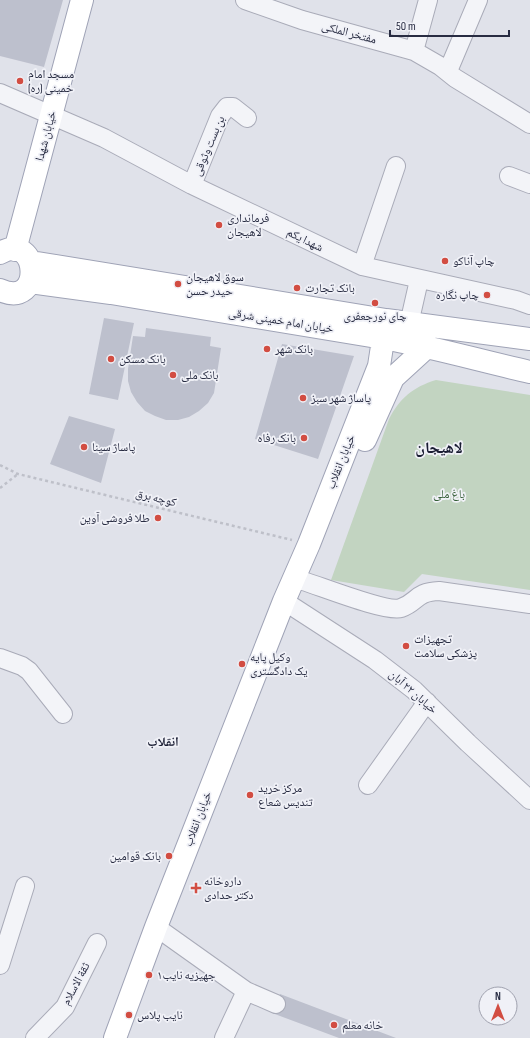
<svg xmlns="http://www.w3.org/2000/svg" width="530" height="1038" font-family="'Sofia Sans Condensed','Noto Naskh Arabic',sans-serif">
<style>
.green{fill:#c2d4c1}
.building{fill:#bdc0cd}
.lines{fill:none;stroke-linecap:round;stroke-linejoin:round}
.minor-casing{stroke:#a9abb8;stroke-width:20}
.major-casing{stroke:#9fa3b6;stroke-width:24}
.path{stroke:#bec0c9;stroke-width:2.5;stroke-dasharray:3 3;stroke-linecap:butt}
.minor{stroke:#f3f4f8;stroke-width:18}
.major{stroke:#fff;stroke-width:22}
.poi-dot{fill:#d24d42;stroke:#f0f1f7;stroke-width:1.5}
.labels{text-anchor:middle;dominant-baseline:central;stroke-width:3.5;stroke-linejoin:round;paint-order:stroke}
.street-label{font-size:12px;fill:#282c42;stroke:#f0f1f7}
.poi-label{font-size:12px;fill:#282c42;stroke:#f0f1f7;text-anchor:start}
.park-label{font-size:12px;fill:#355e37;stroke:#f0f1f7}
.neighbourhood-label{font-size:13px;font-weight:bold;fill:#1a1d33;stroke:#f0f1f7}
.district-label{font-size:16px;font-weight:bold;fill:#1a1d33;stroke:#f0f1f7}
</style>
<rect width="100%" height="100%" fill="#e0e2ea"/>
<path class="green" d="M436 380 530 395V590L422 574 404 592 331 580 389 419C400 398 413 387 436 380Z"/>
<path class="building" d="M0 0H63L44 67 0 56Z
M104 318 134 323 118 400 89 394Z
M146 328 211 337 210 346 221 348 214 393 208 403 199 411 189 417 178 420H166L155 416 145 411 137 402 131 392 128 381V369L133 336 145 337Z
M282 344 354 356 318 459 255 439Z
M69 416 115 429 101 483 50 464Z
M280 994 396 1038H339L272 1013Z"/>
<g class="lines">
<defs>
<path id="minor" d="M245 0 302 20 414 51 440 66 455 78 530 124
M414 51 428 0
M448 71 478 0
M0 93 104 138 192 185 362 266 516 300 530 305
M509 176 530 184
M192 185 220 116 227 107H233L247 118
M362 266 396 166
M409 324 419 280
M303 581C320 586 387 613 401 608 418 602 415 592 439 591L530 604
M284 601 375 660 414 690 468 743 530 800
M0 658 22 666 29 671 63 714
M368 785 427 702
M156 927 246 991 224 1038
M0 965 25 886
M246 991 276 1004
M35 1038 65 1007 97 943"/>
<path id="major" d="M15 250 82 0
M0 253C39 230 45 310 0 290
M31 262 386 320 530 339
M30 282 111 293 383 338C433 347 481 361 530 372
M365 440 393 378 428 346
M115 1038 156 927 284 601 309 544 379 366 386 320"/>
</defs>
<use href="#minor" class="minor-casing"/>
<use href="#major" class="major-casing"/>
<path class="path" d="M0 465 18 474 292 540
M0 488 18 474"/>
<use href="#minor" class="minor"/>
<use href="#major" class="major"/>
</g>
<g class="poi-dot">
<circle cx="20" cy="81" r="4"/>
<circle cx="219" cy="225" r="4"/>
<circle cx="445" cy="261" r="4"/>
<circle cx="178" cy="284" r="4"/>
<circle cx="297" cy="288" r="4"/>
<circle cx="487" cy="295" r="4"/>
<circle cx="375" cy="303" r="4"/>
<circle cx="267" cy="349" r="4"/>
<circle cx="111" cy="359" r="4"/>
<circle cx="173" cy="375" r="4"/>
<circle cx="303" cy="398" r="4"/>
<circle cx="304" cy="438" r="4"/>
<circle cx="84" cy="447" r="4"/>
<circle cx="158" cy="518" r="4"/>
<circle cx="406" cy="646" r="4"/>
<circle cx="242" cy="664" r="4"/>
<circle cx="250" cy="795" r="4"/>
<circle cx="169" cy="856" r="4"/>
<path d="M194 882h4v4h4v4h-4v4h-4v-4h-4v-4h4z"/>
<circle cx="149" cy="975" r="4"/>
<circle cx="129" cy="1015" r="4"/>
<circle cx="334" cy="1025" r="4"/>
</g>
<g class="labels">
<g class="street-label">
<text transform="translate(349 33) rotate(15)">مفتخر الملکی</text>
<text transform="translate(46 136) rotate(-75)">خیابان شهدا</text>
<text transform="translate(209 146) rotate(-67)">بن بست وثوقی</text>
<text transform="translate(305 240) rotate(26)">شهدا یکم</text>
<text transform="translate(281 321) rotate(9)">خیابان امام خمینی شرقی</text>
<text transform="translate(341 462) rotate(-68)">خیابان انقلاب</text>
<text transform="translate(156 498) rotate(14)">کوچه برق</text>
<text transform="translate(413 692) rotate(41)">خیابان ۲۲ آبان</text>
<text transform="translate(198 819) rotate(-69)">خیابان انقلاب</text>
<text transform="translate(76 984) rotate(-62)">ثقة‌ الاسلام</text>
</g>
<g class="poi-label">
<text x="28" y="74">مسجد امام<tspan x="28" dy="14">خمینی (ره)</tspan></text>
<text x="227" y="218">فرمانداری<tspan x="227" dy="14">لاهیجان</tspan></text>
<text x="453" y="261">چاپ آناکو</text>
<text x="186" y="277">سوق لاهيجان<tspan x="186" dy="14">حيدر حسن</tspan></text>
<text x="305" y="288">بانک تجارت</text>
<text x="479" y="295" text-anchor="end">چاپ نگاره</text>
<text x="375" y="316" text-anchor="middle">چای نورجعفری</text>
<text x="275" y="349">بانک شهر</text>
<text x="119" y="359">بانک مسکن</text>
<text x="181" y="375">بانک ملی</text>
<text x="311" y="398">پاساژ شهر سبز</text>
<text x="296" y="438" text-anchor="end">بانک رفاه</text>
<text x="92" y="447">پاساژ سینا</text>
<text x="150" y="518" text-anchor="end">طلا فروشی آوین</text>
<text x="414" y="639">تجهیزات<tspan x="414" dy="14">پزشکی سلامت</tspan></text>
<text x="250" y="657">وکیل پایه<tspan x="250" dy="14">یک دادگستری</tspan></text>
<text x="258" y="788">مرکز خرید<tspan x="258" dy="14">تندیس شعاع</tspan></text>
<text x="161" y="856" text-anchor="end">بانک قوامین</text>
<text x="204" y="881">داروخانه<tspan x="204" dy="14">دکتر حدادی</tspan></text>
<text x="157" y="975">جهیزیه نایب۱</text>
<text x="137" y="1015">نایب پلاس</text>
<text x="342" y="1025">خانه معلم</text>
</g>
<g class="park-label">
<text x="449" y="494">باغ ملی</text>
</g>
<g class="neighbourhood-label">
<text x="163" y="742">انقلاب</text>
</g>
<g class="district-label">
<text x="439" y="448">لاهیجان</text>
</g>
</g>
<g transform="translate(498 1006)"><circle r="19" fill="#f0f1f7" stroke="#a0a2af"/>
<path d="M0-3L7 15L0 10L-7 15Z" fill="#d24d42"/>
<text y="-6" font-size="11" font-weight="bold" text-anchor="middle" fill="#282c42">N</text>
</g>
<path d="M390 30v6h119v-6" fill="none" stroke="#282c42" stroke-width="2"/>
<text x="396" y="30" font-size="12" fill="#282c42" stroke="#f0f1f7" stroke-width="3" paint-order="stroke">50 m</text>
</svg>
